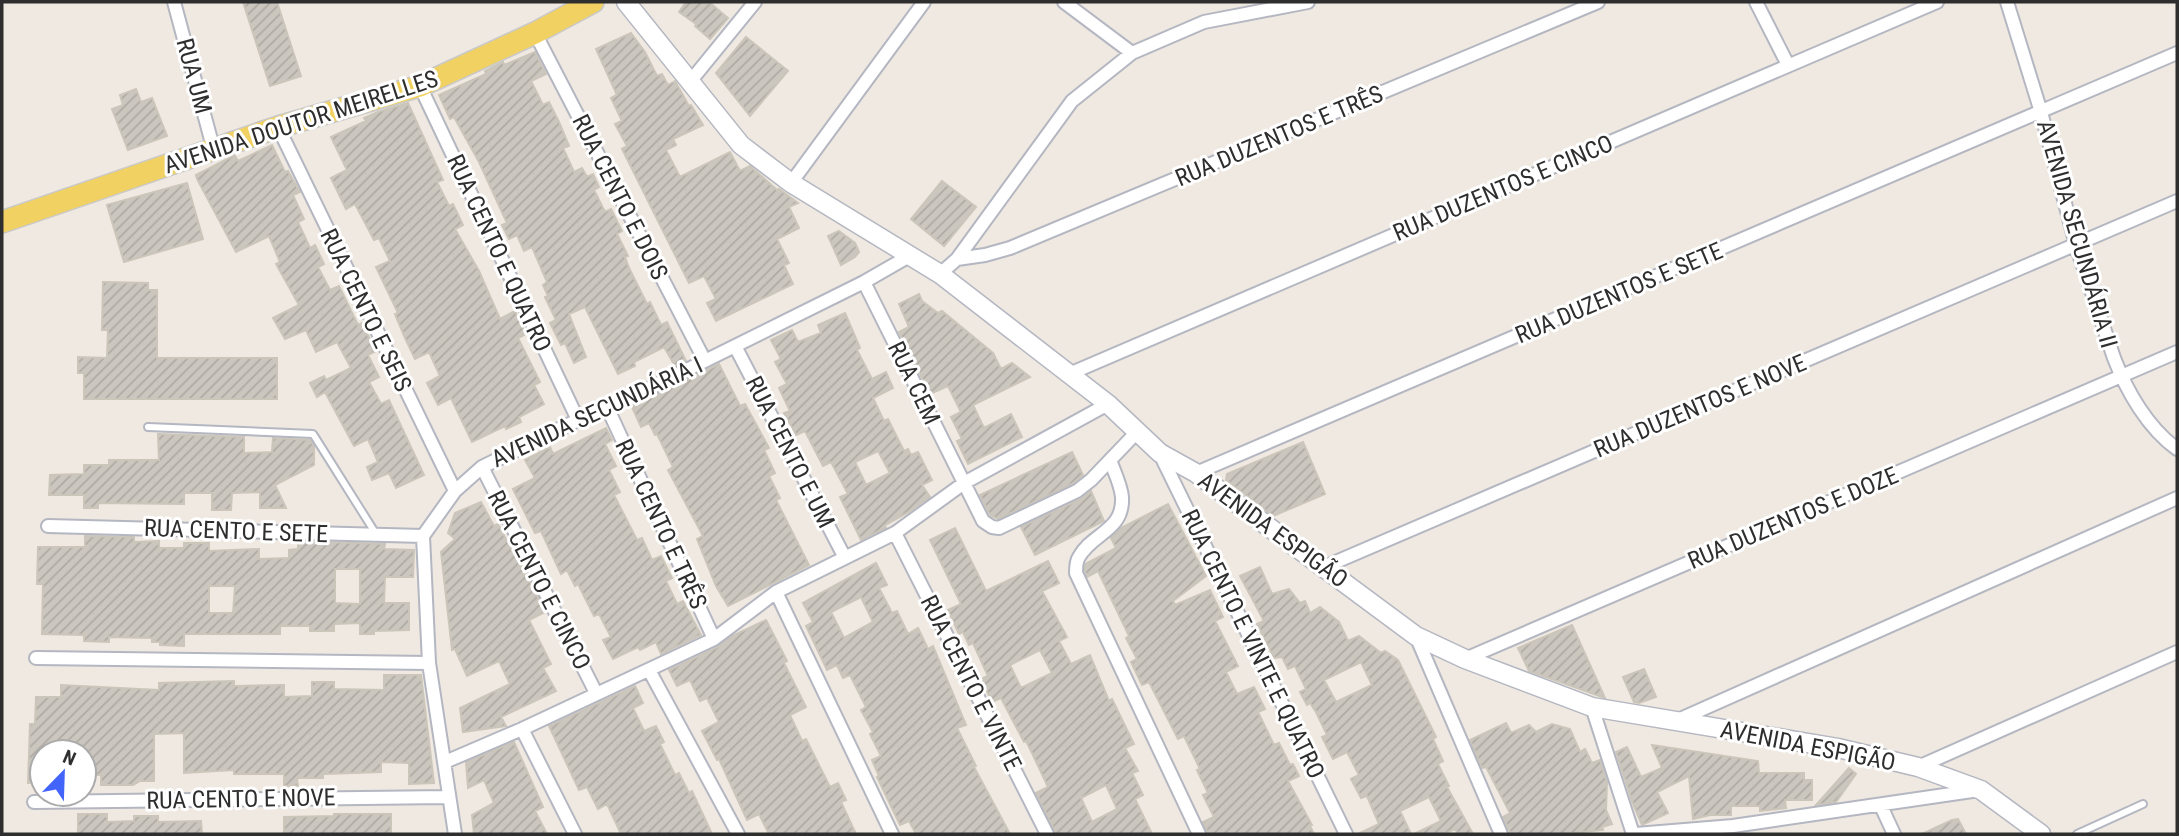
<svg xmlns="http://www.w3.org/2000/svg" width="2179" height="836" font-family="'Roboto Condensed',sans-serif">
<style>
.building{fill:url(#building-hatch);stroke:#cbc5ba;stroke-width:2;fill-rule:evenodd}
.lines{fill:none;stroke-linecap:round;stroke-linejoin:round}
.lane-casing{stroke:#b4b7c1;stroke-width:10}
.street-casing{stroke:#b4b7c1;stroke-width:16}
.secondary-casing{stroke:#b4b7c1;stroke-width:21}
.primary-casing{stroke:#c9c9c9;stroke-width:24}
.lane{stroke:#fff;stroke-width:6}
.street{stroke:#fff;stroke-width:12}
.secondary{stroke:#fff;stroke-width:18}
.primary{stroke:#f2d163;stroke-width:21}
.labels{text-anchor:middle;dominant-baseline:central;stroke-width:6;stroke-linejoin:round;paint-order:stroke}
.street-label{font-size:24px;fill:#2e2e2e;stroke:#fff}
</style>
<defs>
<pattern id="building-hatch" width="6" height="6" patternUnits="userSpaceOnUse" patternTransform="scale(1.75)"><rect width="6" height="6" fill="#cbc7bf"/><path d="M-1 1l2-2M0 6l6-6M5 7l2-2" fill="none" stroke="#afaba4"/></pattern>
</defs>
<rect width="100%" height="100%" fill="#efe9e1"/>
<path class="building" d="M243 2H277L301 76 270 86Z
M686 2H709L728 18 710 39 695 26 696 24 679 12Z
M631 33 645 52 657 76 662 74 668 85 675 81 689 106 691 105 703 125 673 139 676 145 666 150 680 177 730 152 740 171 750 166 777 190 779 189 798 203 789 207 799 228 777 239 789 263 784 265 793 284 716 321 707 303 716 299 704 276 689 283 622 149 627 146 615 124 622 121 611 98 617 95 596 49Z
M746 37 788 71 750 116 716 73Z
M535 52 546 74 531 81 543 105 549 102 559 122 569 146 563 148 574 172 582 168 587 177 593 174 599 187 594 190 605 212 611 209 622 231 617 234 628 256 625 257 629 268 647 304 650 302 661 325 667 322 686 361 675 366 664 347 634 362 635 366 618 374 585 307 569 314 586 357 574 363 565 343 561 345 550 323 556 320 545 297 548 296 543 285 547 282 532 247 524 251 517 235 509 239 502 225 507 223 479 162 454 117 450 119 439 95 486 74 485 71 503 62 504 65Z
M136 89 141 102 152 98 167 136 128 150 112 109 123 105 120 95Z
M408 103 443 180 437 182 449 206 453 204 463 225 455 229 479 271 500 319 515 311 526 334 518 338 540 382 534 385 544 404 519 417 521 422 506 429 505 426 472 442 451 398 438 405 427 383 440 376 429 352 415 359 405 338 395 314 398 313 376 267 390 261 379 238 374 240 355 204 346 209 331 178 347 170 331 137 366 121 364 118 378 112Z
M272 145 285 172 288 171 300 192 293 195 304 219 298 222 310 248 315 245 324 264 318 267 330 290 339 286 358 325 362 323 376 351 368 355 379 377 369 382 381 404 389 400 424 475 396 488 389 473 372 480 367 467 378 462 368 439 354 446 325 392 317 397 310 383 324 376 326 380 351 368 337 342 316 352 306 330 285 339 273 318 299 305 276 264 280 262 269 236 236 252 197 179 196 175 233 156H235L238 161Z
M942 181 976 207 944 246 911 219Z
M187 183 203 239 124 262 107 205Z
M839 231 855 243 859 252 855 257 841 265 828 236Z
M103 282 148 283V290H157V358H277V399H84V373H78V357L107 358 108 330H102Z
M919 294 922 301 938 313 942 311 993 353 1001 369 1012 363 1030 377 973 405 984 428 1011 414 1022 437 968 464 957 441 962 439 951 417 961 412 948 386 930 394 899 332 909 327 899 304Z
M845 313 860 348 857 350 872 379 886 372 893 388 873 398 884 421 888 419 904 451 908 449 911 455 918 452 932 480 922 485 930 497 907 513 885 525 886 528 861 540 840 497 848 494 831 462 823 466 805 431 796 435 784 413 790 411 779 388 787 384 775 362 781 359 771 340 792 330 798 342 821 333 818 325ZM878 451 890 473 866 485 855 462Z
M719 364 740 406 745 404 769 448 764 450 775 473 769 476 780 498 776 500 809 565 728 606 716 586 697 539 703 536 668 470 673 467 657 434 655 435 649 423 641 427 632 407Z
M606 428 612 440 605 444 616 466 609 470 620 492 614 495 637 540 642 538 652 560 661 556 672 578 666 581 677 604 683 601 701 635 661 654 656 642 640 650 638 647 613 659 603 640 611 637 599 614 594 616 578 584 575 586 567 570 561 574 541 531 535 533 513 489 535 478 525 460 550 447 553 454Z
M158 434 244 437V453L272 452 273 438 310 440 314 446V465L275 485 286 508H260V492L232 493 231 510H212V493H184V504L98 503V508H84V495H49L50 475 84 474V465H109V460H159Z
M1303 442 1325 494 1273 516 1226 480 1227 474Z
M1072 452 1083 475 1072 484 998 519 990 515 980 495Z
M1091 491 1104 521 1035 555 1021 527 1081 499Z
M481 502 494 526 498 524 514 554 516 553 545 612 529 620 551 664 543 668 556 691 501 717 506 726 463 732 460 708 510 684 499 661 467 676 455 649 452 650 441 552 455 539 448 533 455 513Z
M1168 504 1206 576 1173 601 1175 605 1210 590 1223 617 1215 621 1238 666 1226 672 1237 694 1254 687 1265 709 1258 712 1274 745 1279 743 1290 765 1293 764 1299 776 1288 781 1312 825 1310 826 1314 834H1208L1203 822 1214 817 1203 795 1208 793 1197 770 1200 769 1184 736 1178 739 1149 682 1142 685 1131 662 1137 659 1126 638 1129 636 1098 571 1087 577 1085 571V564L1116 548 1111 538 1121 528Z
M955 528 986 591 1048 561 1059 583 1042 591 1067 637 1059 641 1071 664 1090 655 1109 701 1112 699 1134 744 1125 748 1138 771 1132 773 1143 795 1135 799 1152 834H1056L1036 793 1048 787 1032 753 1026 741 1024 742 1001 698 992 702 981 679 988 676 973 643 969 645 963 632 959 634 948 610 961 604 930 540ZM1040 650 1052 673 1021 688 1010 665ZM1106 785 1117 809 1092 822 1081 798Z
M85 536 134 537V542L159 541V548H184V543H209V551L259 549V559L289 558V550L298 549V541L385 544 384 549 414 550 413 577H385L384 603H409V630L374 631V634H360V623L334 624V631H310V626H280V634H184V646L160 645V642H152V638L109 637V642L84 641V635L42 634 43 584H37L38 547H85ZM335 569H360V604L335 603ZM209 586H235L233 613H209Z
M876 563 887 585 879 588 892 613 897 611 908 634 918 628 928 649 933 646 966 725 957 728 976 766 974 767 1010 834H916L909 821 900 825 877 777 879 776 872 760 881 756 870 734 873 732 861 710 866 707 850 675 843 678 837 665 827 670 806 626 813 622 803 603ZM861 597 873 622 844 638 831 612Z
M1260 567 1272 594 1289 589 1300 603 1305 601 1310 613 1320 607 1339 622 1348 641 1359 636 1381 653 1385 651 1398 660 1436 737 1433 739 1443 761 1438 764 1449 786 1447 787 1473 834H1458L1455 829 1444 834H1414L1441 821 1429 797 1400 811 1411 834H1358L1379 824 1367 796 1361 798 1351 779 1359 775 1347 752 1333 759 1322 737 1327 735 1316 712 1310 703 1307 705 1300 692 1306 689 1295 666 1288 669 1282 657 1274 658 1257 624 1264 621 1240 576ZM1361 662 1372 685 1336 702 1324 680Z
M766 620 787 661 784 663 806 707 790 715 802 741 806 739 830 787 838 783 846 800 841 802 856 834H769L759 814 747 820 719 759 717 760 702 731 719 722 707 698 700 701 690 680 677 686 669 670 718 647 732 636Z
M1572 625 1605 698 1529 671 1518 648Z
M1644 669 1656 697 1639 703 1634 702 1623 677Z
M384 675H421L434 783 409 784V763L381 762V772L323 774V778H297L298 786H284V774H234V770L184 773V733L154 734V781H140L133 785H101V775H84V752H42V782L28 783 30 724H35L36 697H61V685L159 690V683L234 681V686L284 685V697L312 696V682H334V689L384 690Z
M635 686 643 703 633 708 644 731 656 726 664 742 660 744 675 775 679 773 689 793 692 791 712 834H621L607 804 598 809 587 787 579 790 549 726Z
M1506 723 1511 733 1529 725 1536 732 1552 724 1570 729 1580 752 1585 749 1592 763 1600 760 1607 782 1606 810 1612 824 1602 827 1603 830 1563 834H1511L1503 817 1510 813 1486 767 1482 768 1470 740Z
M514 742 543 807 535 811 547 834H474L472 815 494 803 484 780 468 788 466 762Z
M1652 745 1758 761 1759 773H1804V780H1812V800H1785L1786 808 1760 811V806H1731V815H1710L1693 819 1689 776 1657 792 1668 813 1642 825 1633 804 1616 752 1627 747 1641 777 1662 768Z
M1849 768 1856 774 1836 802 1816 805Z
M78 814H107V822L134 821V816H158V822L201 821 202 834H78Z
M334 814H391V834H284V817L334 816Z
M1958 819 1966 834H1922L1952 820Z"/>
<g class="lines">
<defs>
<path id="lane" d="M148 427 313 434 376 534
M2077 834 2143 804"/>
<path id="street" d="M174 2 214 151
M1064 2 1132 53
M1756 2 1788 65
M2007 2 2041 112 2076 245 2114 358C2127 392 2148 428 2177 449
M535 33 705 361
M689 83 755 2
M420 86 578 420
M278 127 455 491
M791 183 924 2
M957 259 985 255 1010 248 1598 2
M940 274 957 259 1072 101 1132 53 1204 22 1308 2
M864 282 983 521 992 527 999 528 1077 491 1091 480 1137 432
M735 346 845 558
M1069 374 1937 2
M608 409 714 639
M1160 454 1346 834
M1110 460C1114 471 1121 485 1122 497 1124 531 1092 533 1079 557 1076 561 1076 568 1076 573L1199 834
M482 467 596 693
M1196 473 2177 53
M48 526 423 536
M895 533 1047 834
M1324 567 2177 201
M776 592 892 834
M1416 636 1501 834
M36 658 429 663
M1465 659 2177 352
M649 670 738 834
M1592 707 1633 834
M1678 720 2177 498
M522 729 575 834
M445 762 522 729 714 639 776 592 895 533 964 483 1108 404
M1918 767 2177 652
M34 802 448 797
M1881 806 1894 834
M455 834 429 663 423 536 455 491 482 467 578 420 608 409 864 282 911 255
M1636 834 1733 826 1979 790"/>
<path id="secondary" d="M626 2 741 145 791 183 940 274 1108 404 1160 453 1196 473 1416 636 1465 659 1592 707 1838 748 1918 767 1981 790 2041 834"/>
<path id="primary" d="M2 222 278 127 420 86 535 33 593 2"/>
</defs>
<use href="#lane" class="lane-casing"/>
<use href="#street" class="street-casing"/>
<use href="#secondary" class="secondary-casing"/>
<use href="#primary" class="primary-casing"/>
<use href="#lane" class="lane"/>
<use href="#street" class="street"/>
<use href="#secondary" class="secondary"/>
<use href="#primary" class="primary"/>
</g>
<g class="labels">
<g class="street-label">
<text transform="translate(194 76) rotate(75)">RUA UM</text>
<text transform="translate(301 122) rotate(-18)">AVENIDA DOUTOR MEIRELLES</text>
<text transform="translate(1279 136) rotate(-23)">RUA DUZENTOS E TRÊS</text>
<text transform="translate(1503 188) rotate(-23)">RUA DUZENTOS E CINCO</text>
<text transform="translate(620 197) rotate(63)">RUA CENTO E DOIS</text>
<text transform="translate(2077 234) rotate(74)">AVENIDA SECUNDÁRIA II</text>
<text transform="translate(499 253) rotate(65)">RUA CENTO E QUATRO</text>
<text transform="translate(1619 293) rotate(-23)">RUA DUZENTOS E SETE</text>
<text transform="translate(366 310) rotate(64)">RUA CENTO E SEIS</text>
<text transform="translate(914 383) rotate(64)">RUA CEM</text>
<text transform="translate(1700 406) rotate(-23)">RUA DUZENTOS E NOVE</text>
<text transform="translate(597 412) rotate(-25)">AVENIDA SECUNDÁRIA I</text>
<text transform="translate(790 452) rotate(63)">RUA CENTO E UM</text>
<text transform="translate(1793 518) rotate(-23)">RUA DUZENTOS E DOZE</text>
<text transform="translate(661 524) rotate(65)">RUA CENTO E TRÊS</text>
<text transform="translate(1273 530) rotate(36)">AVENIDA ESPIGÃO</text>
<text transform="translate(236 531) rotate(2)">RUA CENTO E SETE</text>
<text transform="translate(539 580) rotate(63)">RUA CENTO E CINCO</text>
<text transform="translate(1253 644) rotate(64)">RUA CENTO E VINTE E QUATRO</text>
<text transform="translate(971 683) rotate(63)">RUA CENTO E VINTE</text>
<text transform="translate(1808 746) rotate(11)">AVENIDA ESPIGÃO</text>
<text transform="translate(241 799) rotate(-1)">RUA CENTO E NOVE</text>
</g>
</g>
<rect width="2179" height="836" fill="none" stroke="#2e2e2e" stroke-width="7"/>
<g transform="translate(63 773) rotate(23)"><circle r="33" fill="#ffffff" stroke="#ababab" stroke-width="2"/>
<path d="M0-5L12 26L0 18L-12 26Z" fill="#4264fb"/>
<text y="-10" font-size="19" font-weight="bold" text-anchor="middle" fill="#2e2e2e">N</text>
</g>
</svg>
